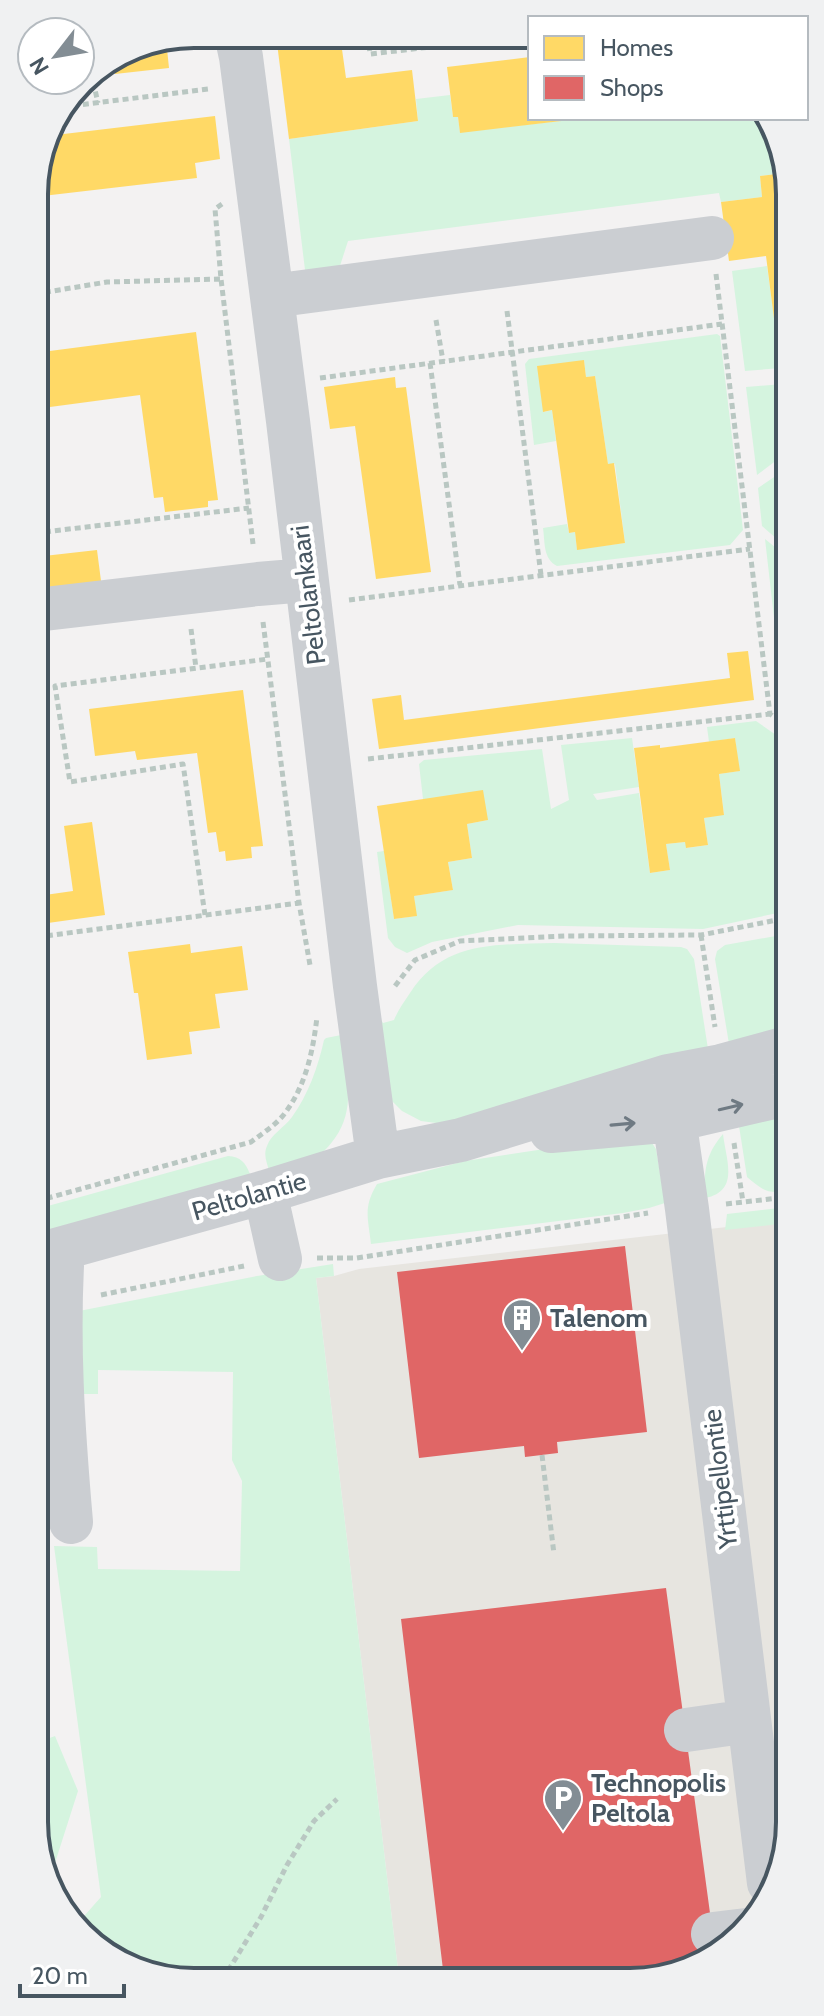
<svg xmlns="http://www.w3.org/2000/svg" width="824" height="2016" font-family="Cabin,sans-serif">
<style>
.commercial{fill:#e7e5e0}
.green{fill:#d5f4df}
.homes{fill:#ffd966}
.shops{fill:#e06666}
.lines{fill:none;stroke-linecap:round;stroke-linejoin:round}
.path{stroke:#b9c7c2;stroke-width:5;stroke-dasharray:6 4;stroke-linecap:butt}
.minor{stroke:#cbced2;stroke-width:44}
.oneway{stroke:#6f7a83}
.labels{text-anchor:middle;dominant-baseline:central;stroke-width:8;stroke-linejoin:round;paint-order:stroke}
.street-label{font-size:26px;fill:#475661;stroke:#fff}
.poi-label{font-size:26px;font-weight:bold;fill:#475661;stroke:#fff;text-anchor:start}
.rim{fill:none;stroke:#475661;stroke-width:4}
</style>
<rect width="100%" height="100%" fill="#f3f2f2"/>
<path class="commercial" d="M788 1220 790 1832 751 1927 671 1977 399 1978 316 1278 334 1276 359 1269Z"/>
<path class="green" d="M450 95 453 117H458L460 132 588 118H765L785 153V173L760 176 762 197 721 202 719 193 348 241 338 272 306 278 289 139 418 121 416 99Z
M767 266 781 368 745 371 732 271Z
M717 334 720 336 723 361 743 530 730 545 557 566C543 559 545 542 543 528L567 524 569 533 575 532 577 549 625 543 615 464H608L595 376 586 377 584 360 544 412 552 410 556 441 534 445 525 364 529 359Z
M783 384 785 402 786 453 757 475 746 387Z
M786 469V547L762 526 758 488Z
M765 539 786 556V636L776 635Z
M756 721 786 742 787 911 703 929 518 925 432 942 407 953 395 947 388 938 377 852 384 851 394 919 416 916 414 896 453 890 448 862 472 858 467 824 488 820 423 799 419 764 424 760 542 749 551 809 569 800 561 745 632 738 639 787 593 794 597 800 639 793 650 873 670 870 666 844 685 842 687 848 708 845 704 818 724 814 719 774 739 771 735 738 709 742 707 727Z
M787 934V1027L729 1044 715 959 717 951 725 945Z
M554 943 681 947 687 949 694 959 708 1049 444 1124 421 1121 402 1111 390 1099 381 1020 383 1023 394 1020C398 1010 404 1002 410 993 444 940 497 945 554 943Z
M341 1035C346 1071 357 1107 335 1138 330 1145 324 1152 317 1156 303 1163 284 1166 269 1171 267 1162 263 1155 267 1146 271 1134 284 1128 292 1117 308 1095 318 1067 324 1040L326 1038Z
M788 1113V1191C766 1194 763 1190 747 1177L739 1126Z
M723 1134C726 1160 740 1191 705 1198 704 1171 705 1155 723 1134Z
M624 1137 652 1143 656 1149 665 1203 649 1208 623 1213 371 1244C368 1217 363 1208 377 1184L465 1161Z
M228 1156C241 1157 245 1162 250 1174L37 1236V1209Z
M788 1207V1223L725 1230 727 1214Z
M333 1264 334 1276 316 1278 399 1978 163 1979 88 1942 77 1924 101 1897 54 1546 97 1547 98 1569 240 1571 242 1481 232 1460 233 1372 98 1370V1394H82L79 1311 257 1276Z
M55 1736 78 1791 54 1866 39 1863V1742Z"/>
<path class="homes" d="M276 35H340L346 78 412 70 418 121 289 139Z
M166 39 169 68 115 74 113 58 133 46Z
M530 57V118H570V120L460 133 458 117H453L447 67Z
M215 116 220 159 195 163 197 178 34 197V183L47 136Z
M785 173V389H783L766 256 729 261 721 202 762 197 760 176Z
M196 332 218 500 208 501V507L165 512 163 497 154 498 140 395 35 409V347L42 346V352Z
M584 360 586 377 595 376 608 464 614 463 625 543 577 550 575 532 569 533 552 410 543 412 537 366Z
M395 377 396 388 406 387 431 572 376 579 355 426 330 429 324 387Z
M97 550 101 581 36 589 35 557Z
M786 647V692H784L779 648Z
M748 651 754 700 379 749 372 699 401 695 404 720 730 678 727 653Z
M243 690 263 846 251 847 252 858 226 861 225 851 219 852 216 832 208 833 197 753 137 760 135 751 95 756 89 709Z
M735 738 740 771 719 774 724 815 704 818 708 845 686 848 685 842 666 844 670 870 650 873 634 748 660 745V748Z
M483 790 488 820 467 824 472 858 448 862 453 890 414 896 417 916 394 919 377 806Z
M92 822 105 915 48 923 45 895 73 891 64 826Z
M190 944 191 953 242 946 248 990 215 994 220 1028 189 1032 192 1054 147 1060 138 993H134L128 952Z"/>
<path class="shops" d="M625 1246 647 1432 557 1442 558 1453 525 1457 524 1446 419 1458 397 1272Z
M666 1588 715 1950 693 1963 582 1977 444 1978 401 1619Z"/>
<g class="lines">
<path class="path" d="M368 35 370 54 525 36
M456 36 457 44
M91 72 98 103
M63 107 208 89
M222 204 215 209 221 279 253 544
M716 274 770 714 786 726
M35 294 107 282 221 279
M507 311 541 575
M436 320 443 361
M430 363 460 585
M320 378 722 324
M35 533 249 508
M349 600 750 549
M263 622 299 903 310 965
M191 629 196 668
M368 759 770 714
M205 915 183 764 70 782 55 686 268 659
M701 935 715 1027
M37 937 299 903
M395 986 415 960 460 941 566 936 701 935 787 918
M734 1143 743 1202
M37 1201 251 1142C263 1133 276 1125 285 1113 306 1085 313 1051 317 1017
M726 1204 788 1197
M317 1258H357L648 1213
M101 1295 244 1266
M542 1455 554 1554
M223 1979 261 1917 287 1865 314 1821 337 1799"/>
<path class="minor" d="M236 34 241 57 288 421 355 986 378 1157
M272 296 712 238
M36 610 258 584 306 580
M668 1076 687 1209 769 1883
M551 1131 674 1120 787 1094
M265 1192 280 1259
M63 1248C57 1340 63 1430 71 1522
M38 1255 265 1192 378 1157 461 1140 668 1076 721 1066 787 1048
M686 1730 749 1721
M713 1934 746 1930"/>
</g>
<defs><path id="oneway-shaft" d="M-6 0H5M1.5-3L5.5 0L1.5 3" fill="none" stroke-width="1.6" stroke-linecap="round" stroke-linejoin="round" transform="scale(2)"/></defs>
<g class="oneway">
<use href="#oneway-shaft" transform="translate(731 1107) rotate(-13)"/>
<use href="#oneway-shaft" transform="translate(623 1124) rotate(-5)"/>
</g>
<defs>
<symbol id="building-pin" viewBox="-11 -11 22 30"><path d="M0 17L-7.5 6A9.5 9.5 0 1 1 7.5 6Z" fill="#838d94" stroke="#fff"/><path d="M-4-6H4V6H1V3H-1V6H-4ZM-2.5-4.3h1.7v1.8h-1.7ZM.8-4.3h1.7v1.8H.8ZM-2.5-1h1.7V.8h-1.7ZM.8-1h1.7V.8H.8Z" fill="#fff"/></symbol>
<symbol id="parking-pin" viewBox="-11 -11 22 30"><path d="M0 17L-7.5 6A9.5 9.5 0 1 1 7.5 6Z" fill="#838d94" stroke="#fff"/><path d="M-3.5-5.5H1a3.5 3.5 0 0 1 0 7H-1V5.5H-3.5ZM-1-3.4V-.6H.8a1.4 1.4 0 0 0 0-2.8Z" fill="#fff"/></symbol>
</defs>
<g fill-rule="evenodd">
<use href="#building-pin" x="500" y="1296" width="44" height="60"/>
<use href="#parking-pin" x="541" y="1776" width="44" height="60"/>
</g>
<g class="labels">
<g class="street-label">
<text transform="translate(308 595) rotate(-97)">Peltolankaari</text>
<text transform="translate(249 1196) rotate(-16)">Peltolantie</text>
<text transform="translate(720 1479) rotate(-97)">Yrttipellontie</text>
</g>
<g class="poi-label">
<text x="550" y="1318">Talenom</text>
<text x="591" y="1783">Technopolis<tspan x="591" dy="30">Peltola</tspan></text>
</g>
</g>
<path d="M0 0H824V2016H0ZM194 48H630A146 146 0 0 1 776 194V1822A146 146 0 0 1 630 1968H194A146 146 0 0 1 48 1822V194A146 146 0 0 1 194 48Z" fill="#f0f1f2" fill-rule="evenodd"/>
<path class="rim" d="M194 48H630A146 146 0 0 1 776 194V1822A146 146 0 0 1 630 1968H194A146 146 0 0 1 48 1822V194A146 146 0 0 1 194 48Z"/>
<rect x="528" y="16" width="280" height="104" fill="#ffffff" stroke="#b5bbc0" stroke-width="2"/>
<rect x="544" y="36" width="40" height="24" fill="#ffd966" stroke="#b5bbc0" stroke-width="2"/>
<text x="600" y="56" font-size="24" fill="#475661">Homes</text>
<rect x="544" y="76" width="40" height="24" fill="#e06666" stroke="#b5bbc0" stroke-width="2"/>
<text x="600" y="96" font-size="24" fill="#475661">Shops</text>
<g transform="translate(56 56) rotate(239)"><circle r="38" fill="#ffffff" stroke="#b5bbc0" stroke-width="2"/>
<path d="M0-6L14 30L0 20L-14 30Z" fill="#838d94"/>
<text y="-12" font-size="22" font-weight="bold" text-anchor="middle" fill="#475661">N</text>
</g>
<path d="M20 1984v12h104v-12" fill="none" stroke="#475661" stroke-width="4"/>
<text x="32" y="1984" font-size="24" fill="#475661" stroke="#ffffff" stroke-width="6" paint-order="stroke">20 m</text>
</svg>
